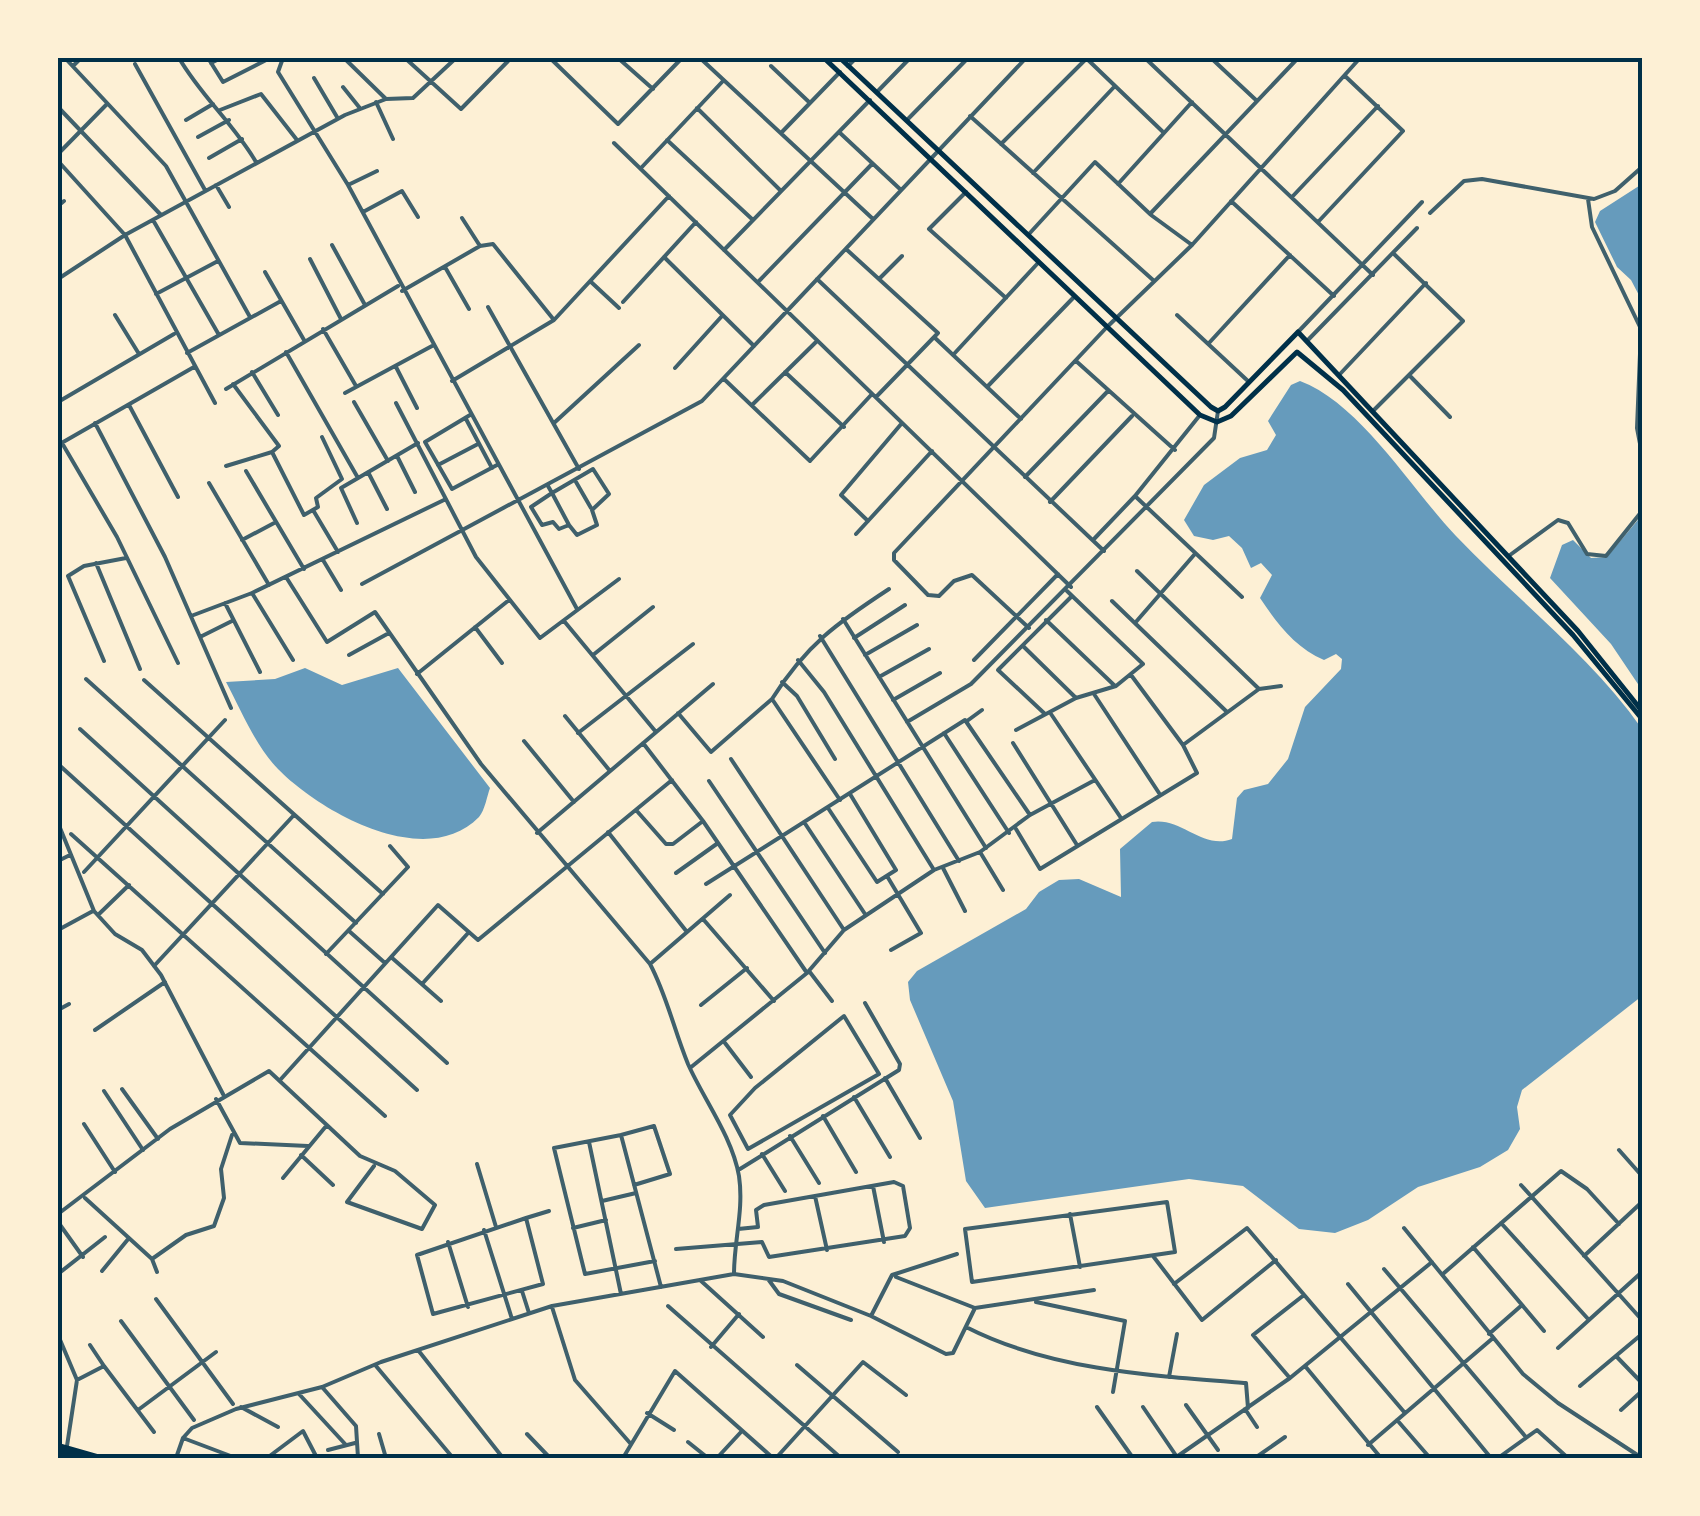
<svg xmlns="http://www.w3.org/2000/svg" width="1700" height="1516" font-family="Mulish,sans-serif">
<style>
.water{fill:#669bbc}
.lines{fill:none;stroke-linecap:round;stroke-linejoin:round}
.minor{stroke:#3f606c;stroke-width:4}
.secondary{stroke:#003049;stroke-width:5}
.primary{stroke:#003049;stroke-width:6}
.neatline{fill:none;stroke:#003049;stroke-width:4}
</style>
<rect width="100%" height="100%" fill="#fdf0d5"/>
<path class="water" d="M1642 184V301L1631 280 1617 267 1595 222 1600 211Z
M1300 381C1361 404 1412 490 1456 536 1517 600 1591 656 1642 729V996L1522 1090 1517 1107 1520 1129 1508 1150 1480 1167 1418 1187 1368 1220 1335 1233 1299 1229 1243 1186 1189 1179 985 1208 966 1181 953 1101 910 1000 908 982 917 971 1026 909 1039 892 1059 880 1079 879 1121 897 1120 849 1152 822C1181 817 1203 850 1232 839L1237 798 1244 790 1268 784 1288 759 1305 707 1341 669 1342 659 1336 654 1324 660C1295 648 1276 622 1260 598L1272 575 1261 563 1251 568 1242 548 1229 536 1213 540 1194 536 1184 520 1204 485 1240 458 1267 450 1276 435 1268 421 1291 385Z
M1642 515V690L1611 644 1550 578 1562 545 1573 540 1591 558 1607 557Z
M305 668 342 685 398 668 490 788C487 796 485 810 479 817 425 872 319 811 278 769 256 747 241 710 226 682L275 679Z"/>
<g class="lines">
<path class="minor" d="M65 58 166 166 250 317
M179 58C201 96 233 123 256 162
M208 58 223 82 270 58
M283 58 278 72 348 185 577 609
M344 58 386 99
M405 58 461 109 511 58
M550 58 618 124 682 58
M618 58 653 89
M700 58 873 219
M1086 58 1162 131
M1145 58 1373 275
M1211 58 1257 101
M211 63 221 58
M135 64 205 190
M73 66 81 58
M771 66 810 103
M848 66 856 58
M314 78 337 117
M343 87 359 107
M877 92 910 58
M376 102 393 139
M58 107 161 215
M697 108 781 191
M220 110 261 94 297 140
M970 116 1153 280
M186 120 213 104
M907 120 968 58
M839 132 901 190
M781 133 840 72
M198 137 229 120
M667 140 753 220
M614 143 1071 587
M1001 144 1087 58
M58 154 107 104
M209 158 242 139
M58 161 125 235 215 403
M641 168 723 81
M1033 173 1115 86
M1118 184 1192 102
M216 185 229 207
M348 185 377 171
M966 192 929 229 1006 298
M1292 197 1378 106
M1588 199 1592 227 1641 329 1637 428 1642 454
M1231 201 1334 296
M58 206 64 201
M363 212 402 191 418 217
M1430 213 1464 181 1482 179 1594 199 1615 191 1642 167
M1151 215 1192 245
M462 218 480 246
M153 220 219 335
M1318 222 1403 131 1345 76
M1029 234 1095 162 1150 214 1298 58
M332 245 365 305
M846 249 938 333 876 397
M724 250 870 100
M664 257 754 346
M310 259 341 319
M445 267 469 309
M265 272 304 340
M58 279 125 235 345 115 386 99 413 98 456 58
M817 279 1104 551
M879 279 902 256
M590 281 619 308
M758 282 872 164
M402 291 480 246 493 244 554 320
M156 294 218 261
M623 302 696 222
M488 307 579 469
M115 315 139 354
M1177 315 1249 382
M323 329 356 386
M1298 332 1422 202
M934 337 1021 419
M1307 341 1417 228
M1209 343 1290 255
M286 352 358 478
M187 353 281 301
M953 355 1038 263
M1076 361 1175 450
M396 367 417 408
M675 368 722 316
M252 372 278 415
M785 372 844 427
M1340 374 1426 283
M1409 375 1450 417
M724 379 810 461 872 394
M452 381 554 320 669 196
M987 387 1074 297
M226 389 398 286
M345 393 432 346
M58 402 174 334
M354 402 388 461
M396 403 476 557 540 638 619 579
M129 405 178 497
M752 405 816 342
M1373 411 1463 321 1393 253
M470 415 425 442 452 489 497 465
M1200 415 1135 496 1242 597
M466 419 492 468
M95 423 165 557 231 708
M554 423 639 345
M902 423 841 495 868 521 932 451
M62 443 117 537 178 663
M58 445 194 367
M272 452 304 515 318 507 316 498 342 479 322 437
M397 456 415 492
M438 465 478 444
M226 466 272 452 279 446 233 384
M246 471 304 569
M368 472 387 509
M1025 477 1108 391
M576 482 591 508
M209 483 269 585
M548 486 552 493 531 507 542 525 553 522 559 529 569 525 577 535 597 525 592 510 609 494 593 469 552 493 569 525
M1050 502 1132 416
M313 510 338 552
M357 523 341 488 418 443
M856 534 868 521
M1094 539 1135 496
M242 540 276 522
M1510 555 1558 520 1568 523 1587 554 1606 556 1642 511
M323 560 341 590
M96 563 140 669
M1137 571 1259 689
M286 577 327 642 375 612 481 764 650 964C667 996 674 1030 688 1064 704 1100 732 1136 739 1176 744 1210 734 1240 734 1274
M362 584 702 401 1026 58
M1067 591 1143 664 1116 686 1076 698
M252 593 293 660
M1112 601 1226 711
M225 603 260 672
M191 616 252 593 446 499
M843 619 986 848
M1046 620 1115 686
M564 621 656 732
M1135 623 1194 555
M475 627 502 663
M1029 628 972 575 954 581 939 596 928 595 894 560V553L1107 327 1192 245 1360 58
M820 636 959 861
M200 637 232 621
M854 638 905 605
M349 655 389 633
M593 655 653 607
M865 655 917 625
M798 660 824 692 934 870
M974 660 1058 574
M104 661 68 576 84 566 126 558
M417 674 509 600
M879 677 929 649
M86 679 356 923
M144 680 383 894
M782 682 797 696 835 759
M1094 694 1159 793
M772 699C806 645 837 623 889 589
M893 700 940 673
M678 713 711 752 772 699 840 800
M1045 714 998 670 1072 596
M1051 714 1121 818
M565 716 610 771
M967 721 982 710
M907 722 971 684 1214 438 1218 411
M80 729 447 1063
M1016 730 1076 698 1024 647
M578 733 693 644
M944 733 1009 833
M524 741 574 802
M643 743 703 821 807 973
M1013 743 1077 845
M1183 745 1259 689 1281 686
M731 759 844 930
M58 764 417 1090
M709 781 825 953
M828 808 877 882 896 870 850 794
M636 810 666 844H673L703 821
M804 822 865 914
M58 823 94 911 115 934 142 950 161 975 223 1094
M1016 829 1040 869 1197 773 1183 745 1131 675
M608 832 687 932
M537 833 713 684
M71 834 385 1116
M980 852 1003 890
M58 861 70 855
M943 868 965 911
M84 872 225 720
M676 873 718 843
M887 876 921 933 891 950
M706 884 965 720 1030 815
M98 915 129 885
M703 919 774 1001
M58 930 93 911
M349 931 385 963
M326 954 408 867 390 846
M391 957 441 1001
M650 964 730 895
M154 966 294 815
M809 971 832 1001
M422 984 469 932
M701 1005 747 968
M58 1010 69 1004
M844 1016 879 1074 748 1149 730 1115 755 1088Z
M95 1030 165 982
M725 1043 751 1077
M690 1068 807 973 844 930 934 870 980 852 1030 815 1095 780
M885 1078 920 1138
M281 1079 438 905 478 940 672 780
M122 1089 158 1139
M104 1091 143 1150
M854 1097 890 1157
M216 1099 240 1143 308 1146
M823 1116 856 1172
M84 1124 115 1172
M621 1135 654 1126 670 1174 634 1185
M790 1136 819 1183
M589 1142 621 1294
M1619 1150 1642 1176
M762 1154 785 1191
M301 1155 333 1185
M477 1164 496 1227
M740 1169 899 1070 900 1064 865 1003
M283 1178 327 1125
M1521 1185 1642 1320
M873 1186 884 1242
M815 1196 827 1250
M85 1198 152 1259 157 1272
M602 1201 636 1193
M1167 1202 1175 1252 972 1282 965 1229Z
M58 1214 170 1129 269 1071 360 1156 395 1171 435 1205 422 1229 347 1202 374 1166
M1070 1214 1080 1267
M526 1218 543 1284 433 1314 417 1255Z
M526 1218 549 1211
M58 1222 83 1257
M1501 1223 1589 1320
M573 1228 606 1220
M1404 1228 1523 1374 1558 1403 1642 1458
M484 1230 512 1319
M448 1242 468 1307
M1473 1247 1544 1331
M676 1249 762 1242 769 1257 905 1236 910 1228 903 1186 894 1182 764 1205 756 1210 758 1227 738 1229
M1153 1256 1202 1320 1276 1260
M1584 1256 1642 1202
M152 1259 186 1235 214 1226 224 1198 221 1169 232 1135
M655 1261 585 1274 554 1148 621 1135 661 1287
M1384 1269 1525 1436
M102 1271 129 1238
M1444 1273 1561 1171 1587 1189 1619 1224
M58 1274 105 1237
M896 1277 975 1308
M768 1279 779 1294 851 1320
M700 1280 763 1337
M1174 1284 1247 1228 1405 1413
M1348 1284 1491 1458
M522 1291 529 1313
M156 1299 233 1404
M1036 1302 1125 1321 1113 1392
M668 1306 841 1458
M552 1307 575 1380 630 1443
M871 1316 892 1275 957 1254
M121 1321 194 1420
M966 1327C1050 1370 1152 1376 1246 1383L1248 1408
M1489 1334 1522 1305
M58 1335 77 1380 67 1446
M90 1345 104 1366
M711 1347 739 1314
M1558 1348 1642 1272
M418 1350 503 1458
M1616 1356 1642 1383
M797 1365 898 1452
M376 1366 453 1458
M1305 1366 1381 1458
M1169 1377 1177 1334
M1289 1377 1253 1335 1304 1295
M77 1380 104 1366 154 1432
M1580 1386 1642 1334
M322 1387 356 1426 358 1458
M299 1394 346 1445
M1186 1405 1218 1450
M241 1407 278 1427
M1097 1407 1133 1458
M1143 1407 1177 1457
M1245 1409 1257 1427
M138 1410 216 1352
M1621 1410 1642 1391
M647 1413 674 1430
M1397 1420 1430 1458
M379 1434 386 1458
M527 1434 550 1458
M688 1442 708 1458
M1368 1445 1493 1338
M328 1450 355 1443
M176 1458 183 1438
M236 1458 183 1438 192 1428 236 1409 322 1387 381 1362 552 1306 734 1274 783 1281 871 1316 946 1354 953 1353 975 1308 1094 1290
M267 1458 303 1431 317 1458
M518 1458 519 1457
M623 1458 675 1371 773 1458
M717 1458 741 1432
M776 1458 863 1362 906 1395
M1175 1458 1290 1378 1432 1262
M1255 1458 1285 1437
M1498 1458 1537 1430 1568 1458"/>
<path class="secondary" d="M824 58 1200 415 1217 422 1231 416 1297 352 1343 390 1573 635 1642 719
M840 58 1211 407 1218 411 1225 407 1298 332 1578 631 1642 711"/>
<path class="primary" d="M58 1446 100 1458
M58 1452 86 1458"/>
</g>
<rect width="1700" height="1516" fill="none" stroke="#fdf0d5" stroke-width="120"/>
<rect x="60" y="60" width="1580" height="1396" class="neatline"/>
</svg>
